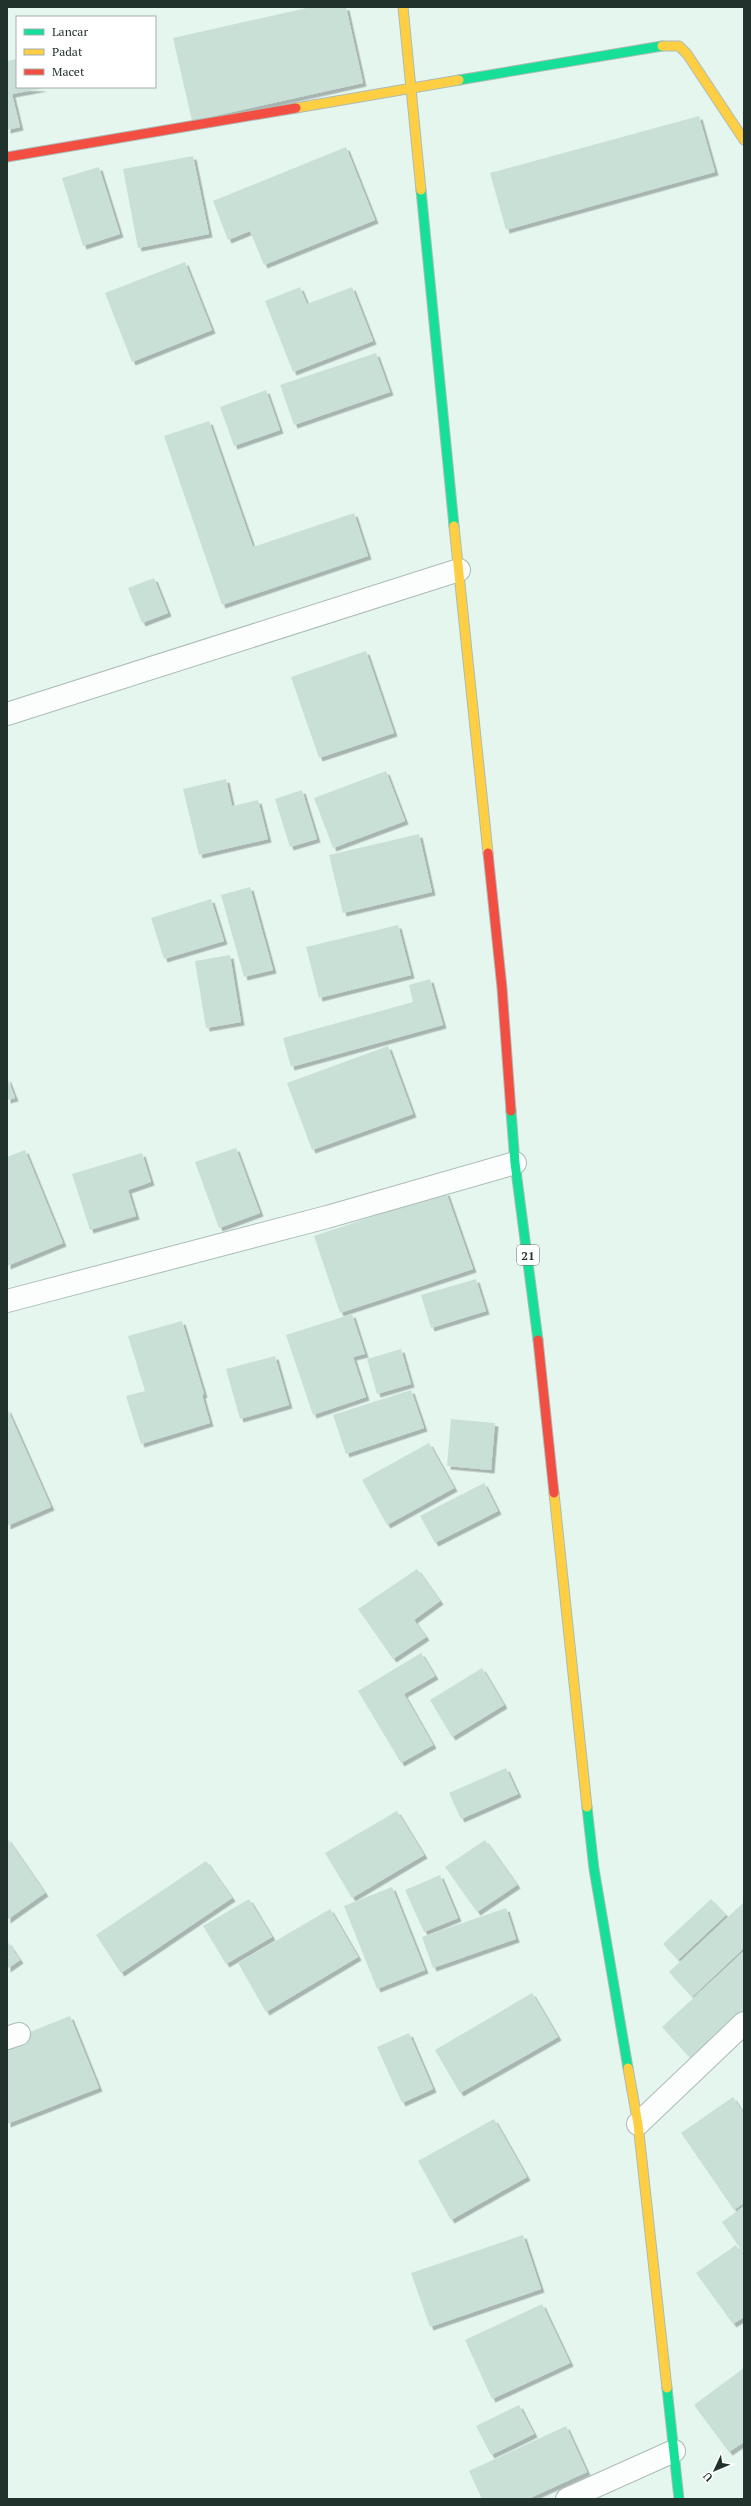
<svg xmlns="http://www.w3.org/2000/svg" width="751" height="2506" font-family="'PT Serif',serif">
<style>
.building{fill:#c9e0d7;filter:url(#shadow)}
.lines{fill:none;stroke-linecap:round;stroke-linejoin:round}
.street-casing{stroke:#acbbb5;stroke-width:24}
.fast-casing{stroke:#acbbb5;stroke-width:11}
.slow-casing{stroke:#acbbb5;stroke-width:11}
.jam-casing{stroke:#acbbb5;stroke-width:11}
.street{stroke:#fbfefd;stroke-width:22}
.fast{stroke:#16e098;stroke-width:9}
.slow{stroke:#ffcf43;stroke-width:9}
.jam{stroke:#f24e42;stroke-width:9}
.labels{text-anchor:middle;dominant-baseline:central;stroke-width:3;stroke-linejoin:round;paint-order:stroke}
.shield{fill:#fff;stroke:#646f6b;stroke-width:1}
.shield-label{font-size:12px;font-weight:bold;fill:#21312b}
</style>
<defs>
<filter id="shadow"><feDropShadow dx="3.5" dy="3.5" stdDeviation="0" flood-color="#0004"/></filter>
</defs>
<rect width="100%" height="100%" fill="#e5f6ef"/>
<path class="building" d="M311 7H346L363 83 192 121 173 38Z
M17 59V87L44 88 12 94 20 127 7 130V61Z
M699 116 715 172 506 230 490 173Z
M346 147 375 220 264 265 250 231 228 240 213 201Z
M193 156 209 234 138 248 123 169Z
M99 167 120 234 83 246 62 178Z
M185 262 212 330 132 362 105 293Z
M300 287 307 304 352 287 373 341 293 372 265 301Z
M376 353 390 392 294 425 280 385Z
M266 390 280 430 234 446 220 407Z
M209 421 253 547 354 513 368 556 222 605 164 436Z
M154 578 168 613 142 623 128 588Z
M366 651 394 733 319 758 291 677Z
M386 771 405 821 333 848 314 798Z
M226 779 232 806 258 800 268 839 199 855 183 789Z
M302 790 317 839 290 847 275 799Z
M419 834 432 892 343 913 329 855Z
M250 887 273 970 244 977 221 895Z
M211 899 224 941 164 959 151 918Z
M398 925 411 975 319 998 306 947Z
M230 955 241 1022 206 1028 195 961Z
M430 979 443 1025 291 1067 283 1038 413 1002 409 985Z
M388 1046 413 1114 312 1150 287 1083Z
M7 1077 15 1098 7 1100Z
M236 1148 260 1213 219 1228 195 1162Z
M25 1150 63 1243 7 1266V1157Z
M142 1153 151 1182 128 1190 136 1216 90 1230 72 1174Z
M446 1192 473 1269 340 1313 314 1236Z
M476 1279 486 1311 431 1328 421 1295Z
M352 1314 365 1354 353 1357 366 1397 313 1415 286 1335Z
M182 1321 204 1394 202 1395 210 1423 141 1444 126 1396 145 1391 128 1336Z
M401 1349 411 1384 377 1394 367 1359Z
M275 1356 289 1405 240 1419 226 1369Z
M411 1390 424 1428 346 1454 333 1415Z
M7 1408 51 1507 7 1526Z
M451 1419 495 1423 491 1470 447 1466Z
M429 1443 454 1488 387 1525 362 1480Z
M484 1483 498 1511 435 1543 420 1516Z
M417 1569 440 1601 414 1620 426 1637 393 1659 358 1609Z
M421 1653 435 1676 404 1694 433 1745 401 1763 358 1691Z
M482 1668 504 1705 452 1737 430 1700Z
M506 1768 518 1794 461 1819 449 1793Z
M397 1811 424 1855 352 1898 325 1853Z
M7 1838 45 1893 7 1920Z
M485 1840 517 1885 477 1912 445 1867Z
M206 1861 232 1898 121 1973 96 1935Z
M440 1875 458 1918 424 1932 405 1890Z
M392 1887 425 1970 377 1989 344 1906Z
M249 1899 272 1937 226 1964 203 1926Z
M711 1899 726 1915 678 1960 663 1944Z
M744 1902V1948L692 1997 669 1972Z
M506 1908 516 1939 433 1968 422 1937Z
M330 1909 358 1957 266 2012 238 1963Z
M7 1941 20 1960 7 1969Z
M744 1951V2018L695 2063 662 2027Z
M532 1993 558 2037 460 2093 435 2050Z
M70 2016 99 2088 7 2124V2041Z
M409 2033 433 2089 402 2103 377 2047Z
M733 2097 744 2114V2203L734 2210 681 2133Z
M494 2119 527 2177 451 2220 418 2161Z
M744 2206V2254L722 2222Z
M523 2235 541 2289 430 2327 411 2273Z
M736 2245 744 2257V2317L733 2324 696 2273Z
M542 2304 570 2363 492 2399 465 2340Z
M744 2368V2442L729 2452 694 2405Z
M519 2405 534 2434 491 2455 476 2426Z
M566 2426 587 2472 528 2499H482L469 2471Z"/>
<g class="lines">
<defs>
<path id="street" d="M7 714 459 570
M7 1301 327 1217 515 1163
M7 2038 19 2034
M638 2124 744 2023
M567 2499 674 2451"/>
<path id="fast" d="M459 80 662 46
M421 190 454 526
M511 1111 515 1163 538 1340
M587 1807 594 1869 628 2068
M667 2388 679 2499"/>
<path id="slow" d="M403 7 421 190
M662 46H679L687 54 744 140
M296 108 459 80
M454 526 488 853
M554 1493 587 1807
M628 2068 638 2124 667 2388"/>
<path id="jam" d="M7 157 296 108
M488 853 502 988 511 1111
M538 1340 554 1493"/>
</defs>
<use href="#street" class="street-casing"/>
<use href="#fast" class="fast-casing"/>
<use href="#slow" class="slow-casing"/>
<use href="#jam" class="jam-casing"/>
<use href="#street" class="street"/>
<use href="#fast" class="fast"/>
<use href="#slow" class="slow"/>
<use href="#jam" class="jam"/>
</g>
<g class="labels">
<rect class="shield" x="517" y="1245" width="22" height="20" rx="3"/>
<g class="shield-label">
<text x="528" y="1255">21</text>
</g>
</g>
<rect width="751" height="2506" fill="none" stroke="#21312b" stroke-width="16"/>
<rect x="16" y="16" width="140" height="72" fill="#ffffff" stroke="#a6adaa"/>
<rect x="24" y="29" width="20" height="6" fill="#16e098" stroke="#a6adaa"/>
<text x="52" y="36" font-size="12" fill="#21312b">Lancar</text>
<rect x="24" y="49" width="20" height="6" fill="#ffcf43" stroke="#a6adaa"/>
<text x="52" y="56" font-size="12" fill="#21312b">Padat</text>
<rect x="24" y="69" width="20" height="6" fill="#f24e42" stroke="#a6adaa"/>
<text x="52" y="76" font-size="12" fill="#21312b">Macet</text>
<g transform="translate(715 2470) rotate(226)" stroke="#ffffff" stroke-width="3" paint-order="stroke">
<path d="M0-3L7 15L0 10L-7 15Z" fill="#21312b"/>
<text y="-6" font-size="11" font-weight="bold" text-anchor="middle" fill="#21312b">U</text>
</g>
</svg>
